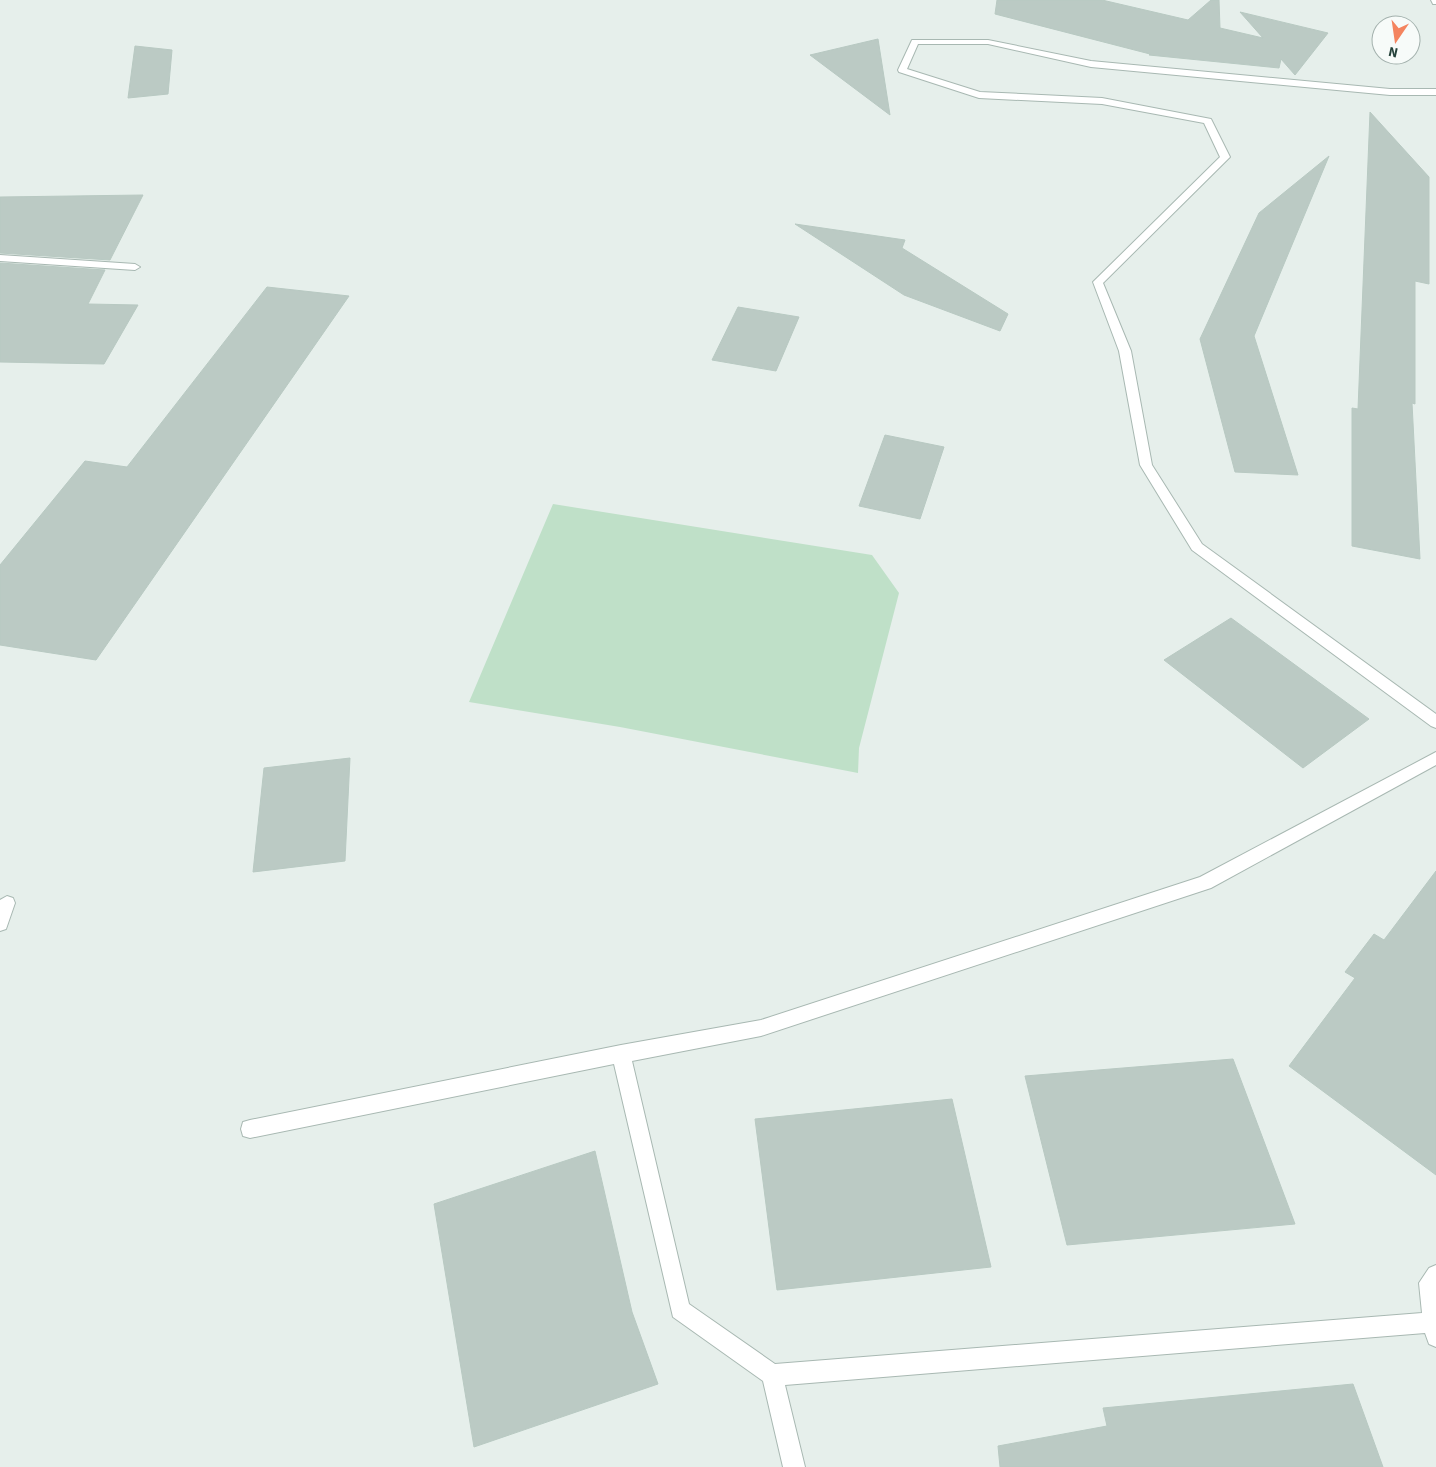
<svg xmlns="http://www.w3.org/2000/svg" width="1436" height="1467" font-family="'Source Sans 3',sans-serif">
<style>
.green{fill:#bfe0c8}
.building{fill:#bbcac4;stroke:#b8c9c2}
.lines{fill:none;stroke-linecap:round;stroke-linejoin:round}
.minor-casing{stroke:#a8b8b2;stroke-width:2}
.minor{fill:#fff;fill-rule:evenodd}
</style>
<rect width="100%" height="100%" fill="#e6efeb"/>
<path class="green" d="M553 504 872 555 899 593 859 748 858 773 620 727 469 702Z"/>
<path class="building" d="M997 0H1102L1188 20 1211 0H1219L1220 28 1263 38 1240 12 1328 33 1295 75 1281 59 1279 68 1149 55 1150 54 995 14Z
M878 39 890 115 810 55Z
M135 46 172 50 168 94 128 98Z
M1370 112 1429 177V284L1415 281V404L1412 403 1420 559 1352 546V408L1358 409Z
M1329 156 1254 336 1298 475 1235 472 1200 339 1259 213Z
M143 195 110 260 0 253V197Z
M795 224 905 240 902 248 1008 314 1000 331 904 295Z
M0 263 105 270 88 304 138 305 104 364 0 362Z
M267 287 349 296 96 660 0 645V565L85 461 127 467Z
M738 307 799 317 776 371 712 360Z
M885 435 944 447 920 519 859 506Z
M1231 618 1369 719 1303 768 1164 660Z
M350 758 345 861 253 872 264 768Z
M1436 871V1175L1289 1066 1355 978 1345 972 1374 934 1384 940Z
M1233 1059 1295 1224 1067 1245 1025 1076Z
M952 1099 991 1267 777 1290 755 1119Z
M595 1151 632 1312 658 1384 474 1447 434 1204Z
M1353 1384 1383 1467H1000L998 1446 1107 1426 1103 1408Z"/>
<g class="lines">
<defs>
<path id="minor" d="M1431 0H1436V4H1433Z
M912 40H988L1091 61 1390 89H1436V95H1390L1091 67 988 44H918L907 69 980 92 1102 98 1211 119 1230 157 1103 283 1131 351 1152 465 1202 544 1436 714V728L1431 726 1192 550 1140 465 1119 351 1093 282 1220 157 1204 123 1102 104 979 98 899 72 898 70Z
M0 255 135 264 140 267 135 270 0 261Z
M1436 752V765L1211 888 761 1036 632 1061 689 1304 775 1364 1422 1313 1419 1283 1429 1268 1436 1265V1347L1429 1344 1425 1333 785 1385 805 1467H783L763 1381 673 1317 614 1064 250 1138 243 1136 241 1129 243 1122 250 1120 621 1045 761 1020 1200 877Z
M7 896 13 898 15 903 6 929 0 931V900Z"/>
</defs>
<use href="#minor" class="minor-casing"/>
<use href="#minor" class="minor"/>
</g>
<g transform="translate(1396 40) rotate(193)"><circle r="24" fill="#f7fbf9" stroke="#a3b1ad"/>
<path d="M0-4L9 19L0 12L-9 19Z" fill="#f4845f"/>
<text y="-8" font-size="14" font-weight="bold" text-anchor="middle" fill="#24423a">N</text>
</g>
</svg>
